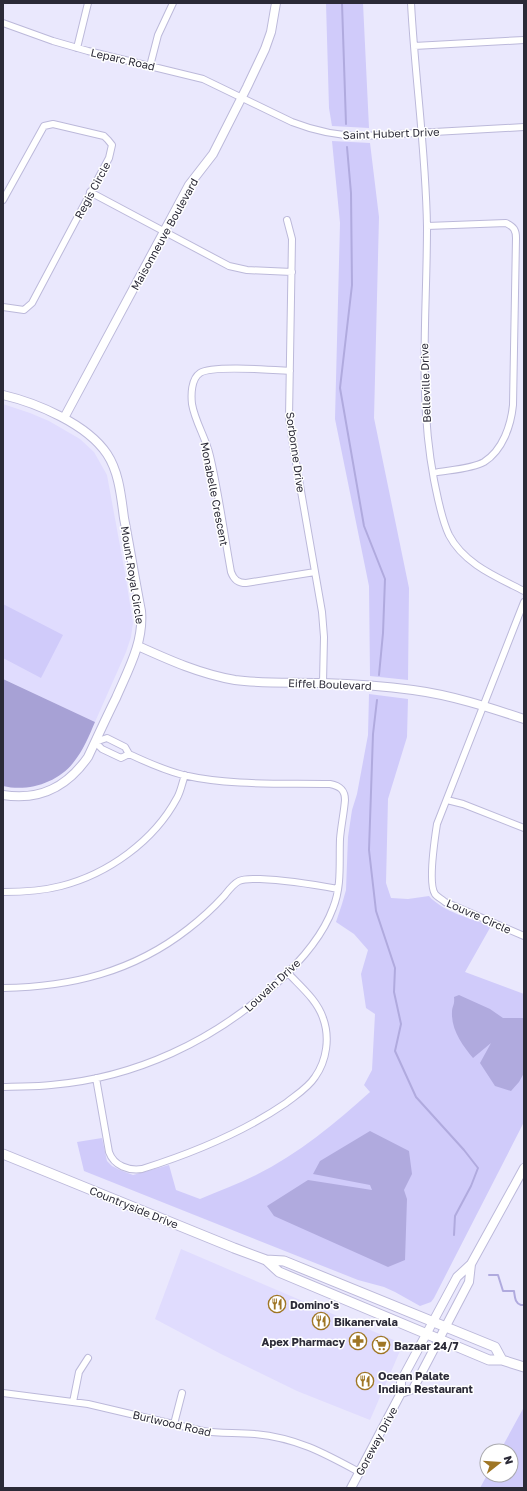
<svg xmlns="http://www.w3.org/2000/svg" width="527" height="1491" font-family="'Golos Text',sans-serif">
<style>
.built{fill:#e0dcfe}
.green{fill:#d0cbfa}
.forest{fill:#a7a1d5}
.water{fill:#b0aade}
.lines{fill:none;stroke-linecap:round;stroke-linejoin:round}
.stream{stroke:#b0aade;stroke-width:2}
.minor-casing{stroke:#bcb9da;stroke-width:8}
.tertiary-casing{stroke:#bcb9da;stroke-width:10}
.secondary-casing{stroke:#bcb9da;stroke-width:11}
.minor{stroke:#fff;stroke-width:6}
.tertiary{stroke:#fff;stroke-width:8}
.secondary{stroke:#fff;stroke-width:9}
.labels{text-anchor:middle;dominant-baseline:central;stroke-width:3;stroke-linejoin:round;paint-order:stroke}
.street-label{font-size:11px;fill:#2b2a37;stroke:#fff}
.poi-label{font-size:11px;font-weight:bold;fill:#2b2a37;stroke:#fff;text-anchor:start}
</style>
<rect width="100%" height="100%" fill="#eae8fd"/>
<path class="built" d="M3 404 30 413 49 421 80 439 94 452 107 475 125 573 133 623 131 637 126 652 95 722 3 679Z
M181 1249 403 1344 370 1420 297 1391 221 1354 155 1319Z"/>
<path class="green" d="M326 3H363L369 128 332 126 329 108Z
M332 141 370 143 379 217 374 418 409 588 408 680 370 676 369 586 335 419 340 223Z
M3 604 63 635 41 678 3 658Z
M369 694 408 699 407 737 388 799 386 883 391 898 408 899 429 896C443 912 472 919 491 926L465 972 524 994V1122L434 1298 431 1302 420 1306 395 1292 384 1287 358 1280 84 1171 77 1142 102 1138 107 1161 112 1166 120 1170 133 1175 169 1165 176 1190 200 1199C218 1191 238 1184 256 1175 298 1154 336 1123 370 1092L364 1085 372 1070 375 1014 366 1008 361 974 368 950 354 934 336 922 342 904 346 890 348 837 352 810 357 794 368 735Z
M524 1407V1488H480L487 1475H511V1451H500Z"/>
<path class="forest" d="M3 679 95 722C89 736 83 751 73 763 57 783 28 792 3 786Z"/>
<path class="water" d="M459 995 490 1009 503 1018H524V1073L519 1082 511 1091 495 1086 480 1063 491 1043 473 1058C463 1046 451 1030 452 1012 452 1006 455 1005 454 997Z
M370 1131 409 1151 412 1174 404 1190 407 1199 405 1260 388 1267 274 1216 267 1206 308 1180 372 1190 370 1185 313 1174 320 1161Z"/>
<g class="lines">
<path class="stream" d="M342 3 346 124
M347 147 351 193 352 285 340 388 364 526 385 579 383 633 379 675
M377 700 373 734 369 850 376 911 395 968 394 992 401 1024 395 1051 416 1097 464 1150 478 1168 471 1186 455 1216 454 1235
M489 1275H498L503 1291H514C515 1298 515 1303 521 1305H524"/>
<defs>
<path id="minor" d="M411 3C415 78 426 152 427 227 427 312 418 396 434 480 438 499 441 518 449 535 464 564 497 577 524 591
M3 23 53 41 88 51 203 79 292 122C315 131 338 136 363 136L524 127
M414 46 524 40
M77 48 88 3
M150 66 158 35 173 3
M90 192 229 266 247 270 292 272
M3 200 44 126 53 124 104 136 108 140 112 145 109 158 32 303 24 310 3 307
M287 220 292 239 289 417 293 445 322 612 324 637 323 683
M427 226 506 223C514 227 516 230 516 238L513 405C511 425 503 450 484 462 472 469 448 470 433 473
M290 371C273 370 212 365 200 373 191 379 191 395 192 404 195 422 206 438 210 456 219 494 224 534 231 572 234 580 238 583 246 583L315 572
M524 602 437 824C435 837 428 884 435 894 437 897 442 899 445 902L524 936
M447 800 463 804 524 828
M3 892C23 892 42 891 61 886 108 874 154 841 177 798 181 791 182 783 185 775
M3 988C71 987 133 972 188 929 201 919 213 908 224 896 228 891 233 884 239 881 245 878 253 879 260 879 288 880 311 884 338 889
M96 1078 109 1152C114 1166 129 1171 142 1169 193 1153 242 1133 286 1103 296 1095 308 1088 315 1077 327 1060 330 1037 323 1018 317 1000 301 987 288 973
M3 1087C19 1086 35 1087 51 1085 135 1078 214 1041 276 984 299 963 322 938 333 908 342 886 339 863 340 839 341 826 344 813 345 800 345 790 340 786 330 784 281 783 231 786 183 775 164 770 146 762 129 754L125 747 107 738 95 742 102 749 121 758 129 754
M3 1393 88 1404 203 1431C220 1434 238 1432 255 1434 297 1438 324 1453 359 1472
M73 1402 79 1372 88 1358
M174 1424 182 1393"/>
<path id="tertiary" d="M3 395C37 403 87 424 107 454 119 472 121 496 124 518 130 549 135 580 141 611 144 642 128 670 116 698 106 718 97 738 88 757 67 787 40 801 3 795
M64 418 189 185 213 154 247 87 265 49 271 32 276 3
M138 646C169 660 200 674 235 680 264 684 293 682 322 683 352 684 383 686 413 690 451 695 488 707 524 719
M401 1393 413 1389 469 1282 471 1264
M351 1488 401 1393V1381L457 1277 471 1264 524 1168"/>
<path id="secondary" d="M3 1154 234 1248 266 1260 284 1261 495 1347 502 1360
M266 1260 279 1272 489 1360H502L524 1367"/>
</defs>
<use href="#minor" class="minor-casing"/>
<use href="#tertiary" class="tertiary-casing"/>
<use href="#secondary" class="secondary-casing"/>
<use href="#minor" class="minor"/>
<use href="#tertiary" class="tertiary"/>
<use href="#secondary" class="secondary"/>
</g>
<defs>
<symbol id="restaurant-ring" viewBox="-11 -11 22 22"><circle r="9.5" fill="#fff" stroke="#9f7625" stroke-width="1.5"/><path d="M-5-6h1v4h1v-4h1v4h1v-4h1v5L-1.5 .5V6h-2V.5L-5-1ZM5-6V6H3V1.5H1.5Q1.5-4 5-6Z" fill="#9f7625"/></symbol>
<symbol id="pharmacy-ring" viewBox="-11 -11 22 22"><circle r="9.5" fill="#fff" stroke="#9f7625" stroke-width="1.5"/><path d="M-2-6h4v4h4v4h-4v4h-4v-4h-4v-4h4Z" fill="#9f7625"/></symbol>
<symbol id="supermarket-ring" viewBox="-11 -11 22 22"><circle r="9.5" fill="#fff" stroke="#9f7625" stroke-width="1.5"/><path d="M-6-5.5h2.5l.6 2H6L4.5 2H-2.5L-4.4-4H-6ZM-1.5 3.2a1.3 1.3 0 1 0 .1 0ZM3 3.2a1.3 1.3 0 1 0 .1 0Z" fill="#9f7625"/></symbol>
</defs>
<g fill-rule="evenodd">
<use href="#restaurant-ring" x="267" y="1294" width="20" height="20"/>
<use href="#restaurant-ring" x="311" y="1311" width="20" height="20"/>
<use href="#pharmacy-ring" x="348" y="1331" width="20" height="20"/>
<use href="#supermarket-ring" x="371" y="1335" width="20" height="20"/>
<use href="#restaurant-ring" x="355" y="1371" width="20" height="20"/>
</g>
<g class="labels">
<g class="street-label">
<text transform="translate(123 59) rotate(13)">Leparc Road</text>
<text transform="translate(391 133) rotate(-2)">Saint Hubert Drive</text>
<text transform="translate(92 190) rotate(-62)">Regis Circle</text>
<text transform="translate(164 234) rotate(-61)">Maisonneuve Boulevard</text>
<text transform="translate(425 383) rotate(-92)">Belleville Drive</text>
<text transform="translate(296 452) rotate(82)">Sorbonne Drive</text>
<text transform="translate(215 494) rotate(79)">Monabelle Crescent</text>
<text transform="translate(133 575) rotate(81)">Mount Royal Circle</text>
<text transform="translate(330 684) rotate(2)">Eiffel Boulevard</text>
<text transform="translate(479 916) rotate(24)">Louvre Circle</text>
<text transform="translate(272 985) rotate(-43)">Louvain Drive</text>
<text transform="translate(134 1207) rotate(22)">Countryside Drive</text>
<text transform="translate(172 1423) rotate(13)">Burlwood Road</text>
<text transform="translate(376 1441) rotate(-62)">Goreway Drive</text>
</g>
<g class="poi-label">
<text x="290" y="1304">Domino's</text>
<text x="334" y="1321">Bikanervala</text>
<text x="345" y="1341" text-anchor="end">Apex Pharmacy</text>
<text x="394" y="1345">Bazaar 24/7</text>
<text x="378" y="1375">Ocean Palate<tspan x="378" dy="13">Indian Restaurant</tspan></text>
</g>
</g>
<rect width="527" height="1491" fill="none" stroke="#2b2a37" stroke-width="8"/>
<g transform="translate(499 1463) rotate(73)"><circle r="19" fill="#ffffff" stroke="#aaaaaf"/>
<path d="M0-3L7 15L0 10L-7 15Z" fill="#9f7625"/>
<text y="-6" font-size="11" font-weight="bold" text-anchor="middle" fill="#2b2a37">N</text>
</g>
</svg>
